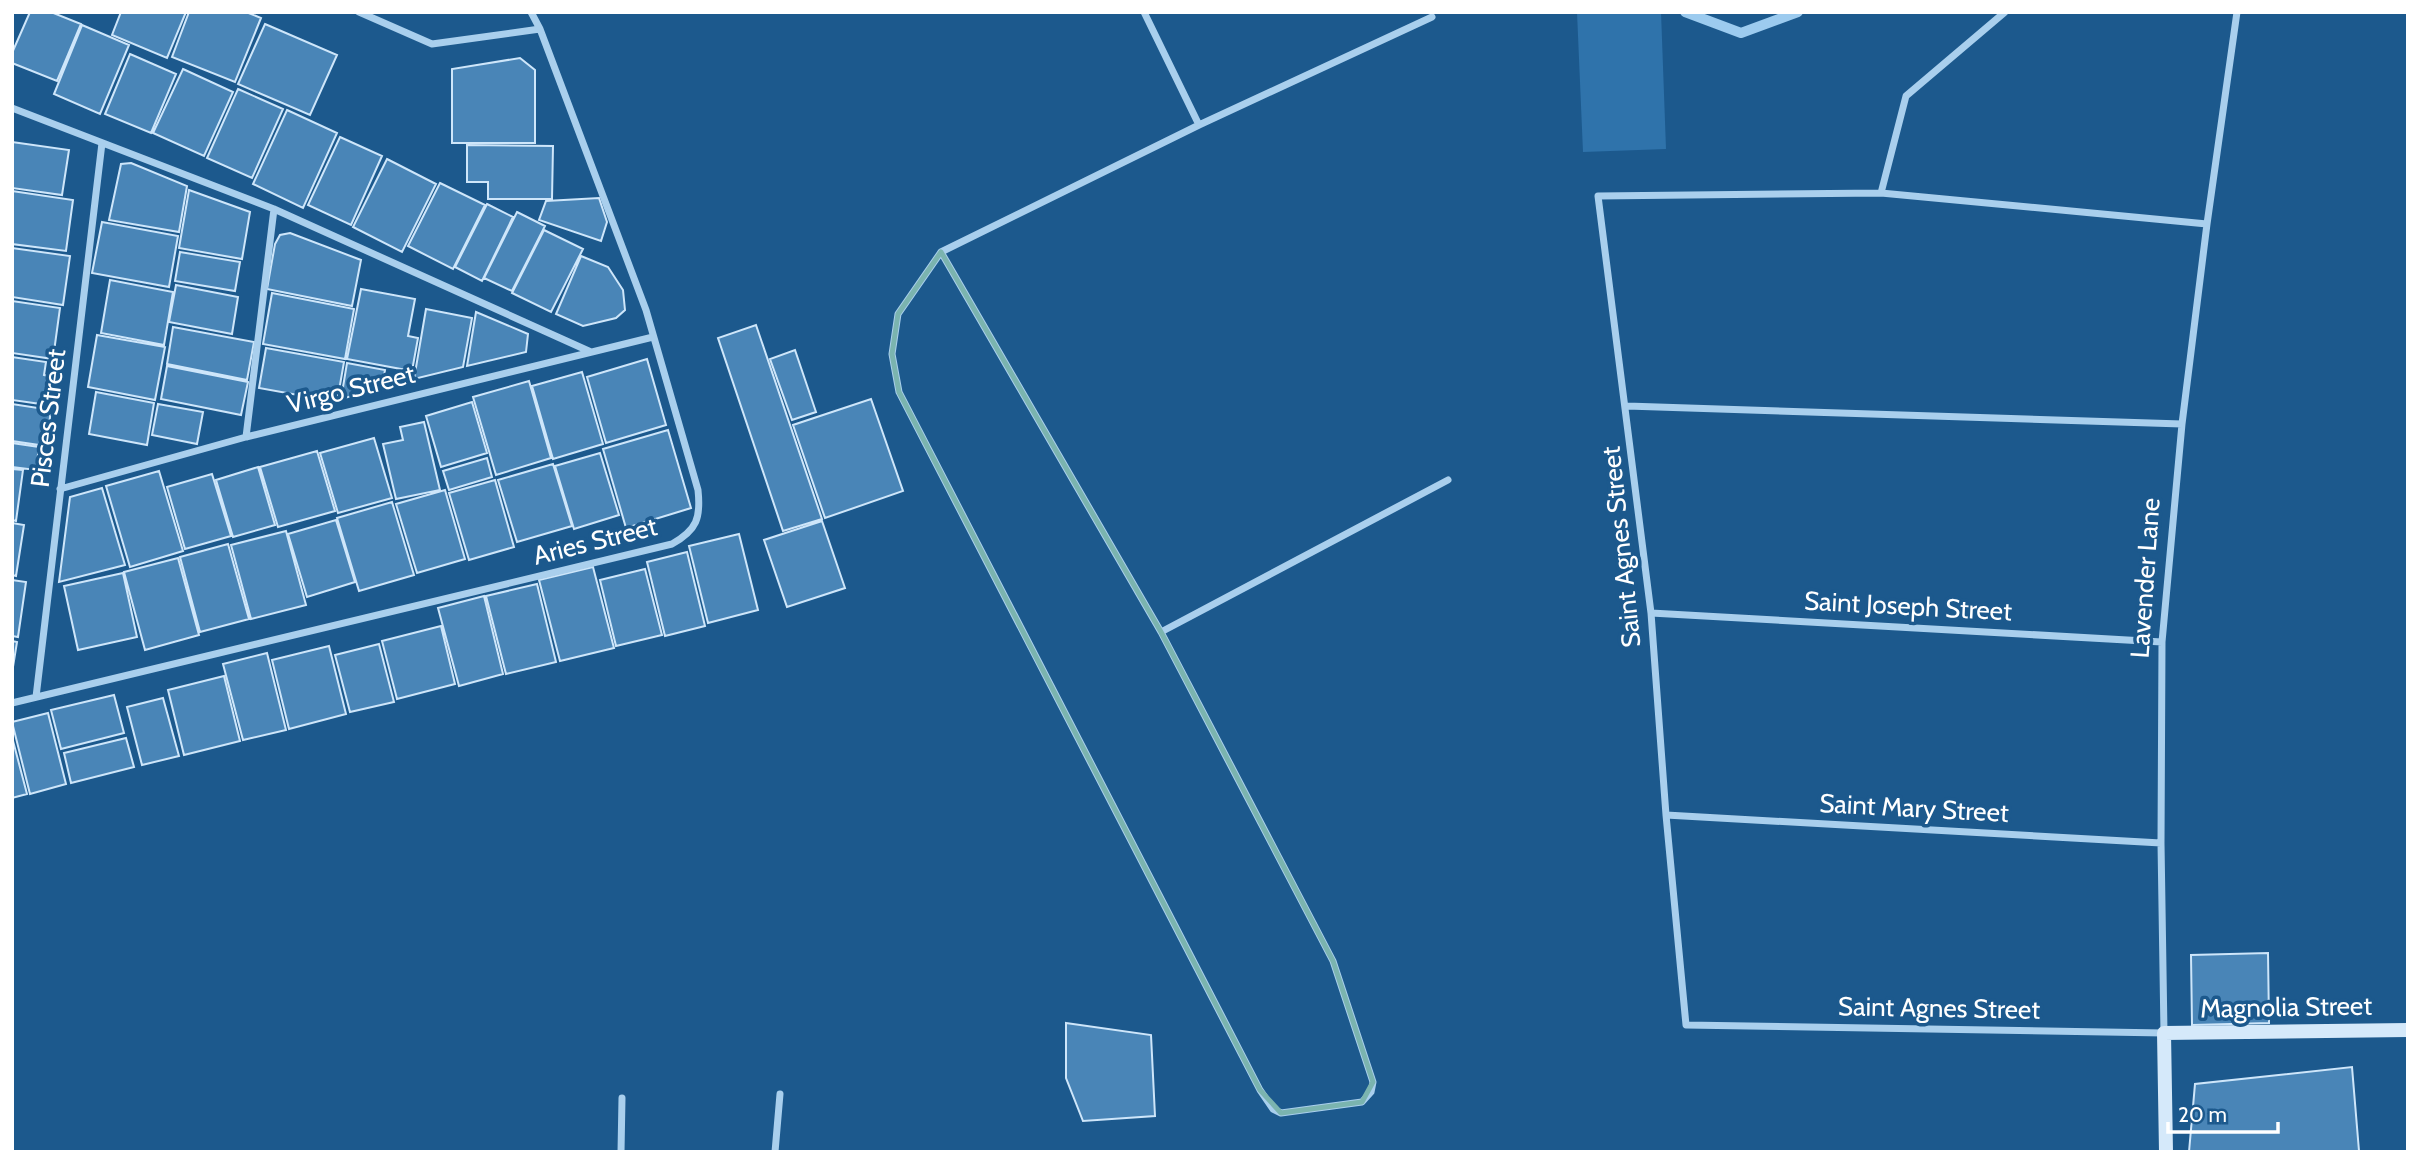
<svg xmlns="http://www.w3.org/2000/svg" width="2420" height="1164" font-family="Cabin,sans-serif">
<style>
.green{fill:#2f73ab}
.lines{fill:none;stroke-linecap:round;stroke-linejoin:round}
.stream{stroke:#9ccbef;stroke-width:10}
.building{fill:#4985b7;stroke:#cee6fa;stroke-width:2}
.street{stroke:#a9cfed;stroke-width:7}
.secondary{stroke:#d5e9fa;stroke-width:14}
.marked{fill:none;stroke:#7bb4af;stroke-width:5;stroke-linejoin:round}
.labels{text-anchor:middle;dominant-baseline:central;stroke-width:7;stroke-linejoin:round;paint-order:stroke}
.street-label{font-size:26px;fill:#fff;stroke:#1c598d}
</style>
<rect width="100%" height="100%" fill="#1c598d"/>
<path class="green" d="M1577 12H1661L1666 149 1583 152Z"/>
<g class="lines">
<path class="stream" d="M1685 12 1741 33 1798 12"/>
</g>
<path class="building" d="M30 12H51L81 24 57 81 12 63V53Z
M121 12H186L167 58 112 35Z
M189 12H246L261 18 235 82 172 57Z
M265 24 337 55 310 115 238 84Z
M82 25 129 45 100 114 54 94Z
M130 54 176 74 151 133 105 114Z
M520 58 535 70V143H452V69Z
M183 69 233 92 204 156 153 133Z
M238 89 283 109 252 178 207 158Z
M287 110 337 133 303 208 253 184Z
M340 137 382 156 351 225 308 205Z
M12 142 69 150 62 195 12 188Z
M467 145 553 146 552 199H488V182H467Z
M387 159 436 184 402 252 353 227Z
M131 163 187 186 179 232 109 220 121 164Z
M440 183 485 205 453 269 408 246Z
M189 190 250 212 242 259 179 248Z
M12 191 73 200 66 251 12 244Z
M599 198 607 222 601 241 539 220 546 201Z
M487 204 513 217 482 281 455 267Z
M517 212 545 226 512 291 484 278Z
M102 222 178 236 169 287 92 273Z
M544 230 583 249 551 312 512 293Z
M290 233 361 260 352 306 267 289 275 244 280 235Z
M12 248 70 256 63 305 12 297Z
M180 252 240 262 235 291 175 281Z
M581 256 608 267 623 290 625 310 616 318 583 326 556 314Z
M110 280 173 292 164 345 101 333Z
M176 285 238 297 232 334 169 322Z
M361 289 415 299 408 336 418 338 412 371 347 359Z
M272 293 354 309 345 359 263 344Z
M12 301 60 308 53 359 12 353Z
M426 309 472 318 463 367 414 379Z
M476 312 528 334 526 352 467 366Z
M756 325 822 519 783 531 718 338Z
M173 327 254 342 247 380 167 364Z
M97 335 165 347 155 400 88 387Z
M266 348 344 362 337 402 259 388Z
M795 350 816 412 792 420 770 359Z
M12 357 46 362 44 375 52 377 48 405 12 400Z
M647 359 666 425 606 443 587 377Z
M347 363 385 370 382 388 341 399Z
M167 366 248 382 241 415 161 399Z
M582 372 603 444 553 459 532 386Z
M529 381 551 458 496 475 473 397Z
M96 392 154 403 147 445 89 434Z
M871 399 903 491 825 518 793 425Z
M472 402 487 453 441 467 426 416Z
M12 404 51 410 46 446 12 441Z
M158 404 203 412 197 444 152 435Z
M424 422 440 490 396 499 383 444 403 440 400 427Z
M668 430 691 508 626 528 603 449Z
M374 438 392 498 338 513 320 453Z
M12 443 39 447 36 470 12 467Z
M317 451 335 511 278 527 260 467Z
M600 453 619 515 574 529 555 466Z
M487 458 492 477 449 490 443 471Z
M553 464 572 526 517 542 498 480Z
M258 467 275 525 233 537 216 480Z
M12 469 23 470 16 521 12 520Z
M159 471 183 551 130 567 106 486Z
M212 474 231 536 185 549 167 487Z
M495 480 514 547 469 560 449 493Z
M102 488 125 565 59 582 70 497Z
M445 490 465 559 417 573 396 504Z
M392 502 414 575 359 591 337 518Z
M336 520 355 582 307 597 288 534Z
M822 521 845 588 787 607 764 540Z
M12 523 24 525 16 576 12 575Z
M286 531 306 605 251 619 231 545Z
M739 534 758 610 708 623 689 546Z
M228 544 249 619 200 632 180 557Z
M687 552 705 626 665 636 647 562Z
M178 558 199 635 145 650 124 572Z
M593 567 614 648 560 661 539 580Z
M645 569 662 635 616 646 600 580Z
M123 573 137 637 78 650 64 586Z
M12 580 26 582 18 637 12 636Z
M537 584 556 662 506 674 486 596Z
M484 596 503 674 459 686 438 608Z
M441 626 455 684 397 699 382 641Z
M12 641 17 642 12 673Z
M379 644 394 702 350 712 335 655Z
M329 646 346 714 289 729 272 660Z
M267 653 286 730 243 740 223 664Z
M224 676 240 741 184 755 168 690Z
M114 695 124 733 61 749 51 710Z
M163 698 179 756 142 765 127 707Z
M48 713 66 784 30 794 12 722Z
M12 737 27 794 12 798Z
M126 738 134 767 71 783 64 753Z
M2268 953 2269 1023 2192 1025 2191 955Z
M1066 1023 1151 1035 1155 1116 1083 1121 1066 1078Z
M2352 1067 2359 1151 2189 1152 2195 1084Z"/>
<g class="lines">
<path class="street" d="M359 12 432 44 540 29
M1144 12 1199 125
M12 108 274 209 591 352
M1881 193 1906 96 2005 12
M2207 224 1881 193 1598 196 1651 613 1666 815 1686 1025 2164 1033 2161 843 2162 642 2182 424 2207 224 2237 12
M941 252 1161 632 1333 961 1373 1082 1371 1092 1362 1102 1281 1113 1273 1109 1260 1090 899 392 892 354 898 314 941 252 1199 125 1432 17
M1627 406 2182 424
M246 437 274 209
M60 489 246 437 653 337
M1651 613 2162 642
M1161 632 1448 480
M36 697 102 143
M12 703 672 544C697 530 701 518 698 490L646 310 540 29 531 12
M1666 815 2161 843
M621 1152 622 1098
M775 1152 780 1094"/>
<path class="secondary" d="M2166 1152 2164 1033 2408 1030"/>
</g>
<path class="marked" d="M941 252 1161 632 1333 961 1373 1082 1362 1102 1281 1113 1260 1090 899 392 892 354 898 314Z"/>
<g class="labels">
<g class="street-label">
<text transform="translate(351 389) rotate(-14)">Virgo Street</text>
<text transform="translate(48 418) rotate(-83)">Pisces Street</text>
<text transform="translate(595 541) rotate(-14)">Aries Street</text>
<text transform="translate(1621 547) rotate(-96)">Saint Agnes Street</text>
<text transform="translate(2145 578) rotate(-86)">Lavender Lane</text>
<text transform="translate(1908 606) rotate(3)">Saint Joseph Street</text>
<text transform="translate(1914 808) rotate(3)">Saint Mary Street</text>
<text transform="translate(2286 1007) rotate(-1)">Magnolia Street</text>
<text transform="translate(1939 1008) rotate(1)">Saint Agnes Street</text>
</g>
</g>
<rect width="2420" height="1164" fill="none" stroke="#ffffff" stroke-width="28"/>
<path d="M2168 1122v10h110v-10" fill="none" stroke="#ffffff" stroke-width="3.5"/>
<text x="2178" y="1122" font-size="21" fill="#ffffff" stroke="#1c598d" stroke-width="5" paint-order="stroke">20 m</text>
</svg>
